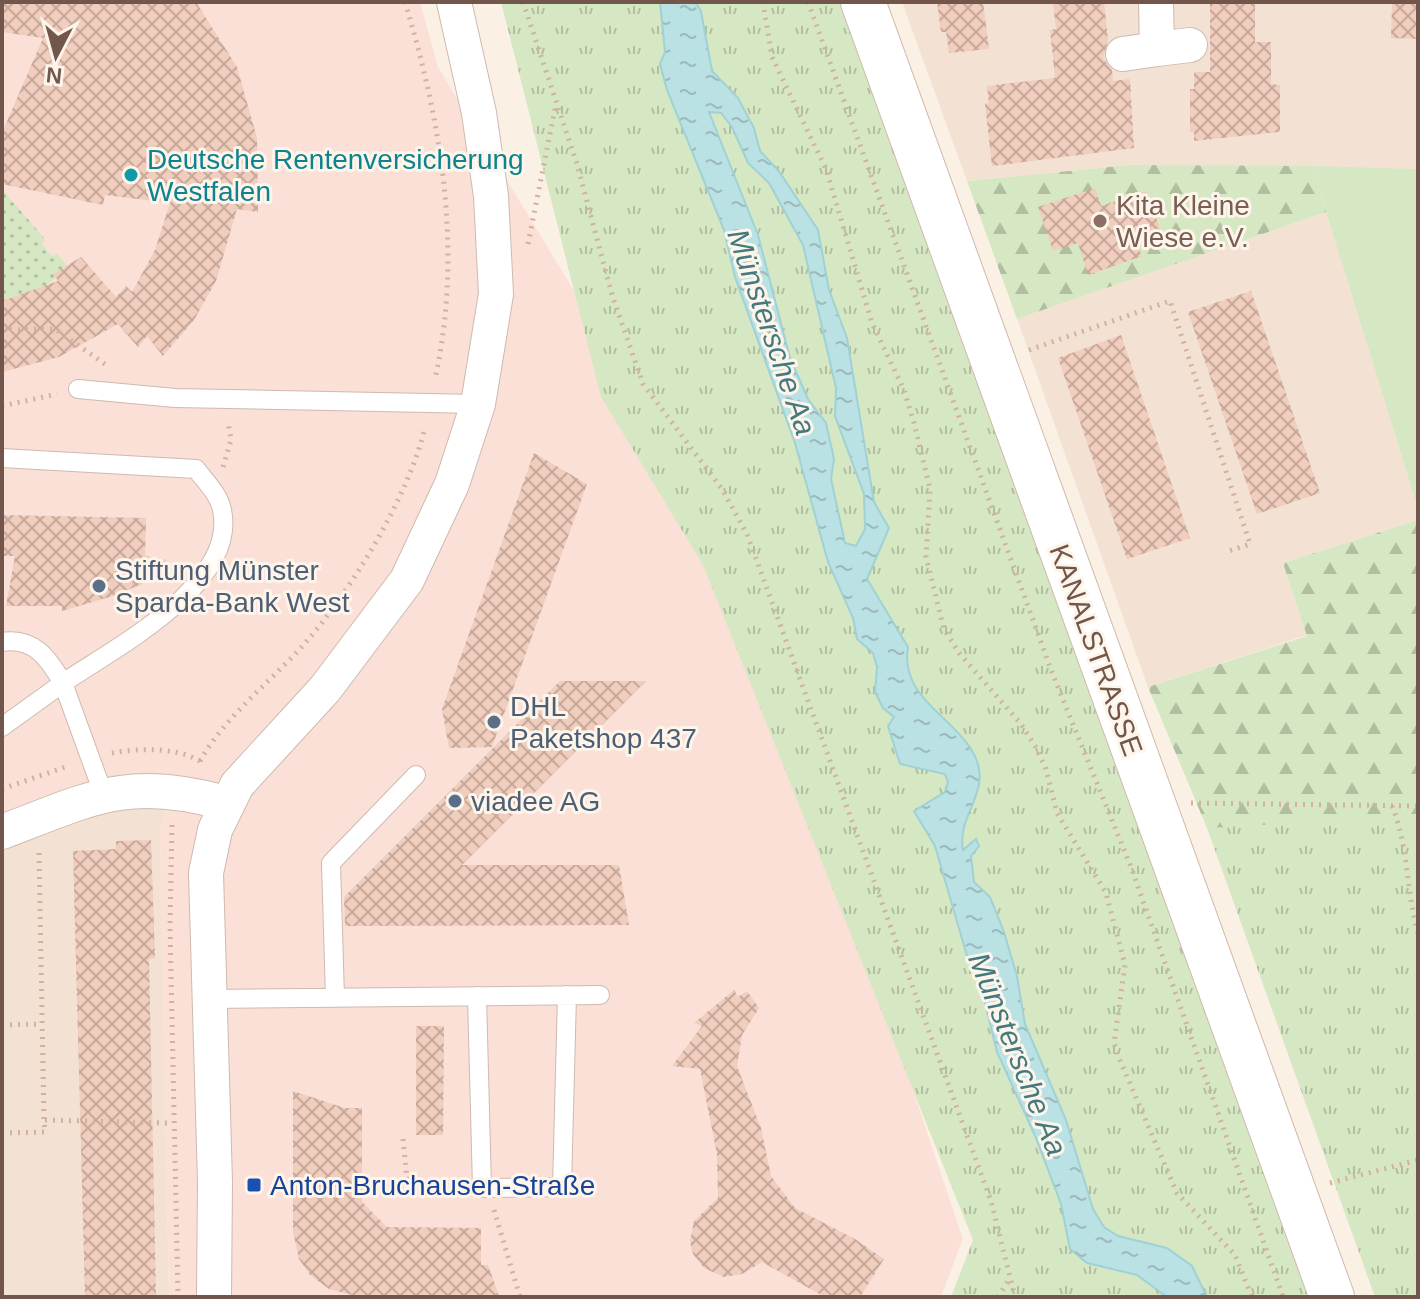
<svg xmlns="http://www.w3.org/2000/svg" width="1420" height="1299" font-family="Helvetica,sans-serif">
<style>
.residential{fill:#f3e2d3}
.commercial{fill:#fbe0d8}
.grass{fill:#d5e8c3}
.forest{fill:url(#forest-firs)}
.park{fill:url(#park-tufts)}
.garden{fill:url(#garden-dots)}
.water{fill:url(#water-ripples);stroke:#a0d1d5;stroke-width:2;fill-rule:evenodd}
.building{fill:url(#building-cross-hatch)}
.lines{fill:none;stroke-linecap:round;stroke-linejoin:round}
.lane-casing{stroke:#cebaae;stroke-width:20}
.street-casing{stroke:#cebaae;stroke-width:36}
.secondary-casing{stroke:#d1b9ab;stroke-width:46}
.path{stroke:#d4b0a0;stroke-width:5;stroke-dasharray:2 6;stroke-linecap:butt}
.lane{stroke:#fff;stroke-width:18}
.street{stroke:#fff;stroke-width:34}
.secondary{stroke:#fff;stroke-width:44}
.culture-dot{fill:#0f9aa8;stroke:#fef5ea;stroke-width:3}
.education-dot{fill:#8d6e63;stroke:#fef5ea;stroke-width:3}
.service-dot{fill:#5c6f8a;stroke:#fef5ea;stroke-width:3}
.transit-dot{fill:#1a4fb4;stroke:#fef5ea;stroke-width:3}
.labels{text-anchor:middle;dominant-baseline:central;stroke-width:6;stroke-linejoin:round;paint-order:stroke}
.culture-label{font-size:28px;fill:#0d838f;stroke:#fef5ea;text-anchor:start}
.education-label{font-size:28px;fill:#785e54;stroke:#fef5ea;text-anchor:start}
.service-label{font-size:28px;fill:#4e5e75;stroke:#fef5ea;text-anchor:start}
.street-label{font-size:28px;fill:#73564b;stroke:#fef5ea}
.transit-label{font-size:28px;fill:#164399;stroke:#fef5ea;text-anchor:start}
.water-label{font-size:30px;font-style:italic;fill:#43797f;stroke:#fef5ea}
</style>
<defs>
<pattern id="forest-firs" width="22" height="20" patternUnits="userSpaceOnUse" patternTransform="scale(2)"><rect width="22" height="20" fill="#d5e8c3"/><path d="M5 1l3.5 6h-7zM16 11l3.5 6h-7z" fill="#b1bfa0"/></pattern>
<pattern id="park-tufts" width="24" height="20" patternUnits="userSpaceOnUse" patternTransform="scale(2)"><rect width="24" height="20" fill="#d5e8c3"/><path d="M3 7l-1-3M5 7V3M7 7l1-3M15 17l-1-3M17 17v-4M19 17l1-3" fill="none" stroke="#b1bfa0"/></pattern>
<pattern id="garden-dots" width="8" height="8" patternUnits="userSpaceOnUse" patternTransform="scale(2)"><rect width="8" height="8" fill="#d5e8c3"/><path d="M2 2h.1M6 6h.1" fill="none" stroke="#b1bfa0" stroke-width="1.8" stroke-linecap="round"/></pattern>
<pattern id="water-ripples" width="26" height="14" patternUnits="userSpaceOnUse" patternTransform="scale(2)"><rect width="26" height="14" fill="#bae1e4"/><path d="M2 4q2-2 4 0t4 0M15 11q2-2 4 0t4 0" fill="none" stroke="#9cb9bb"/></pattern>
<pattern id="building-cross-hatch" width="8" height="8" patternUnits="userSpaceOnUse" patternTransform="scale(2)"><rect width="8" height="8" fill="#f0cdbd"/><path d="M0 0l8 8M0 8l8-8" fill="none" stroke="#c7a99c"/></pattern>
</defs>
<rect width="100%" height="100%" fill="#fbf0e4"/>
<path class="residential" d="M902 2H1418V169L1129 165 967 181Z
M1326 212 1418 509V520L1283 563 1307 635 1148 687 1017 319Z
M167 805 160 829 169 1297H2V849L87 815Z"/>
<path class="commercial" d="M2 2H420L438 67 730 547 963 1239 941 1297H169L160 829 167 806 87 815 2 849Z"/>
<path class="grass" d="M1313 166 1418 169V509L1326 212Z"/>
<path class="forest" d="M1129 165 1313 166 1326 212 1017 319 967 181Z
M1418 520V1297L1207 828 1148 687 1307 636 1283 563Z"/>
<path class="park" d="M501 2H841L1310 1297H951L973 1240 703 565 601 397Z
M1418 817V1297H1375L1207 828Z"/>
<path class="garden" d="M2 189 45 239 42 244 52 256 57 253 69 268 44 287 2 301Z"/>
<path class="water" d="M660 2H695L701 11 712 71 738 98 754 128 760 151 778 170 818 230 829 290 847 338 874 502 889 528 867 579 908 647C900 696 949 714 971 749 997 790 956 812 963 850L976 839 979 846 971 856 974 882 990 897 1004 932 1017 976 1025 1024 1066 1120 1093 1209 1104 1227 1118 1236 1167 1248 1192 1266 1207 1297H1167L1137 1275 1087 1263 1070 1249 1061 1204 1036 1138 997 1052 981 987 967 956 935 846 914 811 945 792 948 782 945 774 900 764 888 726 894 717 883 708 875 692 877 667 873 653 857 639 853 618 828 562 795 443 735 277 724 230 667 90 660 64 665 52ZM709 112 721 113 732 127 748 163 769 183 803 245 836 388 835 416 864 494 865 529 856 546 845 543 831 479 834 459 826 423 808 399 790 358 758 235Z"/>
<path class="building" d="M2 2H196L237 67 257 138 258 212 237 209 216 281 194 320 163 356 147 336 138 347 118 324 59 357 2 372V301L58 281 54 274 81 257 116 297 126 286 132 292 155 250 170 203 105 195 103 205 2 184V133L43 38 2 32Z
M937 2H983L989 49 949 53 946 32H941Z
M1053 2H1104L1108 41 1103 58 1112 70 1113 81 1130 79 1134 148 992 166 985 104 989 103 987 86 1055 78 1050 30 1056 29Z
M1210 2H1255V42H1271V84L1280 85V132L1194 141V132H1190V89H1194V72H1210Z
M1392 2H1418V39L1391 38Z
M1095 188 1101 206 1147 191 1162 235 1137 244 1142 256 1088 275 1078 243 1053 251 1038 207Z
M1251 291 1320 493 1257 514 1188 312Z
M1121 335 1190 538 1127 559 1058 358Z
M534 453 587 484 492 747 449 748 442 709Z
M2 515 146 518 145 556 167 560 142 584 113 596 62 611V606H6L15 556H2Z
M560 681H646L462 865H619L629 925 345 926 344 897Z
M151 840 155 958 149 959 156 1297H85L73 851 116 849V841Z
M734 990 738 997 747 991 759 1008 742 1035 737 1066 761 1128 771 1176 795 1208 855 1239 884 1259 860 1297H825L762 1262 742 1274 724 1277 704 1268 693 1254 690 1242 694 1221 718 1198 717 1154 700 1069 672 1066 702 1026 694 1023Z
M416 1026H444L443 1135H416Z
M293 1091 345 1108H362V1202L387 1227 481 1228V1265H488L499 1296H356L329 1289 310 1275 299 1259 293 1231Z"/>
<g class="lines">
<defs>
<path id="lane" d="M78 389 175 398 478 404
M2 458 196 469C205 481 219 494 222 510 238 585 114 648 63 683 48 658 34 637 2 642
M2 727 63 683 103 793
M477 996 482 1188 562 1187 567 995
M335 998 331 863 416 775
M209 999 600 995"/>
<path id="street" d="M1157 49 1190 45
M1123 54 1157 49 1156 2
M2 832C92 798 127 776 225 803
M214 1297 215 1182 206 873 215 830 237 785 325 689 407 580 452 484 478 404 496 294 491 196 479 113 454 2"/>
<path id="secondary" d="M863 2 1332 1297"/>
</defs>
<use href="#lane" class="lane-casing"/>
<use href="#street" class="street-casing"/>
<use href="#secondary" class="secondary-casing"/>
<path class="path" d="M405 2C442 125 463 252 435 379
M523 2 577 164 612 295 643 384 722 489 747 534 991 1201 1015 1297
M763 2 772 57 826 169 872 323 904 390 914 423 930 489 926 557 944 629 959 653 1021 724 1035 746 1046 769 1057 813 1106 893 1125 965 1114 1043 1119 1058 1177 1193 1235 1255 1252 1297
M808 2 1053 675 1131 867 1283 1297
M528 244 555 109
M2 330 55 329 109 367
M1029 350 1170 301 1250 544 1229 551
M2 406 57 394
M223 467 231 440 228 422
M112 753C140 748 175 747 200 761
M200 761C226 715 271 682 306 642 352 589 409 496 425 427
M2 789 68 766
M1191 803 1418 806
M1392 806C1409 847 1406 891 1418 933
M172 825 170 926 178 1295
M39 853 44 1120
M2 1025 42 1024
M2 1133 45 1132 44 1120 167 1123
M403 1139 407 1179 458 1187
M1330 1183 1418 1160
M494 1210 520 1297
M998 1297 1010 1278"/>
<use href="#lane" class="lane"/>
<use href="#street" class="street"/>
<use href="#secondary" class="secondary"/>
</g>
<circle class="culture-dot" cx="131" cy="175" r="8"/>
<circle class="education-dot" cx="1100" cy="221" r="8"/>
<g class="service-dot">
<circle cx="99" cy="586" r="8"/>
<circle cx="494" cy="722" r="8"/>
<circle cx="455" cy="801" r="8"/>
</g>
<rect class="transit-dot" x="246" y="1177" width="16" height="16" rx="4"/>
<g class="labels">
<g class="culture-label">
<text x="147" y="159">Deutsche Rentenversicherung<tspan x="147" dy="32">Westfalen</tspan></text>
</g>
<g class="education-label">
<text x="1116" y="205">Kita Kleine<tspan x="1116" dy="32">Wiese e.V.</tspan></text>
</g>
<g class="service-label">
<text x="115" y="570">Stiftung Münster<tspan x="115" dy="32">Sparda-Bank West</tspan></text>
<text x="510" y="706">DHL<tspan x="510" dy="32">Paketshop 437</tspan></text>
<text x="471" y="801">viadee AG</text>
</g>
<g class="street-label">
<text transform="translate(1096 650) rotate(70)">KANALSTRASSE</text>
</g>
<g class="transit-label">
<text x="270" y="1185">Anton-Bruchausen-Straße</text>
</g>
<g class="water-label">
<text transform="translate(772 332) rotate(71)">Münstersche Aa</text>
<text transform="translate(1018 1054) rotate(68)">Münstersche Aa</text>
</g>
</g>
<rect width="1420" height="1299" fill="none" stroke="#73564b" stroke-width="8"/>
<g transform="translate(56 56) rotate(186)" stroke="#fef5ea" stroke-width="6" paint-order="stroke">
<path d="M0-6L14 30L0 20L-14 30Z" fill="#73564b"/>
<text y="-12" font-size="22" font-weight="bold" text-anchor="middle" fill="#73564b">N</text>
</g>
</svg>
